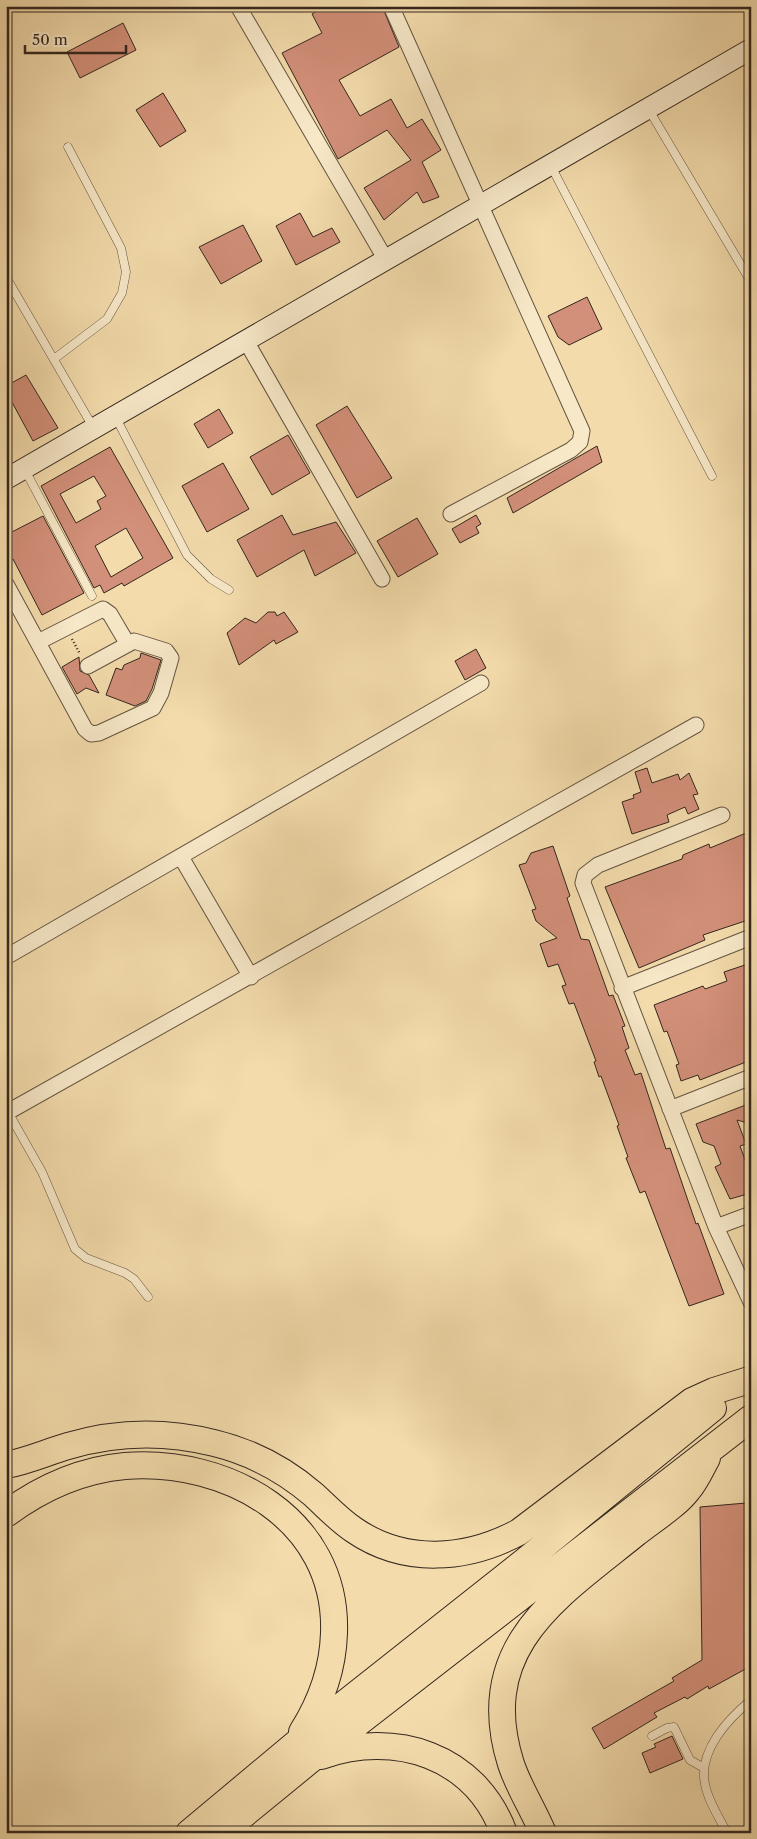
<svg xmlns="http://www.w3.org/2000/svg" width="757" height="1839" font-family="'Libre Caslon Text',serif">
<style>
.building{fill:#d28f79;stroke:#34271e;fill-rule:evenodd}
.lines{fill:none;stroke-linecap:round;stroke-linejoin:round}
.lane-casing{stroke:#645441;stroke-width:9}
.street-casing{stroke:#645441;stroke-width:17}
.secondary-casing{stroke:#34271e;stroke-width:22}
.highway-casing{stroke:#34271e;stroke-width:28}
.path{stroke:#34271e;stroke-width:2.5;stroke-dasharray:1 2.5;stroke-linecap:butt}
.lane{stroke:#f7e8c8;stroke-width:8}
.street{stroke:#f7e8c8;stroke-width:15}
.secondary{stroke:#f7e8c8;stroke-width:20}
.highway{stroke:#f3dbab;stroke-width:26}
</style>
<rect width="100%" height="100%" fill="#f3dbab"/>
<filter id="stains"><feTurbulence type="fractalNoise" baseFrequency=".004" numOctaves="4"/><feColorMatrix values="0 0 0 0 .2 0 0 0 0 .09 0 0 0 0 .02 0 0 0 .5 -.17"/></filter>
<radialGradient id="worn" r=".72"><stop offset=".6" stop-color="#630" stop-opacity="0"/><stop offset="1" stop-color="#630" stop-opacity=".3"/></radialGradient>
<path class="building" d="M326 6H382L399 47 339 80 360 116 391 99 407 128 422 119 441 150 422 162 439 197 423 203 417 192 384 220 364 188 411 160 387 130 338 159 282 53 322 33 312 14Z
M123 23 136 50 80 78 67 52Z
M163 93 186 131 160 147 136 110Z
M300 213 313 237 332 228 340 242 296 265 276 226Z
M243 225 262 261 221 284 199 247Z
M587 297 602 329 569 345 558 337 548 316Z
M26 375 58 428 33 441 6 391V386Z
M347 406 392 478 357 498 316 425Z
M219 409 233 433 208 448 194 424Z
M288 435 310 473 272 495 250 457Z
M597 446 602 462 513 513 507 498Z
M110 447 173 558 124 586 122 583 104 593 100 585 94 588 41 486ZM94 476 106 496 97 501 101 509 76 523 60 494ZM126 528 143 558 111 577 95 546Z
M223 463 249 509 207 532 182 486Z
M282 515 293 535 336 522 356 553 315 576 304 550 257 577 237 540Z
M476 515 481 524 476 527 479 533 460 543 452 529Z
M43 516 84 593 42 615 13 559 6 563V535Z
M417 518 438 554 398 577 377 541Z
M268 612H275L277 616 284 612 298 632 276 644 274 640 239 665 227 633 245 618 256 623Z
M476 649 486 668 465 680 455 661Z
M141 653 161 660 152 689 146 701 135 706 106 695 116 668 122 670 124 665 140 658Z
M79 657 80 671 89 675 99 693 86 688 77 694 62 667Z
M647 768 652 783 678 774 680 780 689 773 698 794 693 795 699 809 688 814 685 807 667 815 669 822 632 834 622 802 634 798 633 795 641 792 635 772Z
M751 831V919L703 935 705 940 639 968 605 887 682 859 683 855 709 844 710 848Z
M553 846 570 896 567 898 581 939 589 940 609 996 613 995 625 1026 622 1027 629 1048 625 1050 635 1075 641 1073 666 1149 670 1148 696 1224 698 1223 724 1294 689 1306 645 1191 640 1193 626 1158 628 1157 617 1126 619 1125 601 1076 599 1077 594 1062 596 1061 574 1003 569 1004 562 986 566 985 558 964 548 967 540 944 557 938 536 921 532 910 536 909 519 865 526 863 531 853Z
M751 963V1060L700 1080 698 1075 681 1081 676 1065 679 1064 667 1031 664 1032 654 1005 703 986 705 989 727 981 724 972Z
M751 1103V1124L737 1120 746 1144 740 1146 748 1168 751 1169V1193L730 1199 715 1167 721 1164 714 1146 703 1142 696 1124Z
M746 1503 751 1578V1666L709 1689 708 1686 687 1699 685 1697 654 1713 657 1717 604 1749 592 1728 674 1681 672 1678 702 1660 700 1507Z
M672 1736 683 1759 650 1773 642 1753 656 1747 654 1744Z"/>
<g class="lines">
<defs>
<path id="lane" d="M649 110 751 282
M551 166 712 476
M6 277 93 427
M54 359 107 319 122 293 126 272 121 248 68 147
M115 416 187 555 211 579 229 590
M25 470 92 596
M8 1112 42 1172 75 1249 86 1258 125 1273 134 1279 148 1297
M652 1736 667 1728 674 1727 690 1760 704 1768
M727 1833C719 1817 708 1801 705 1784 698 1751 728 1719 751 1700"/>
<path id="street" d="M238 6 386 260
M391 6 582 431 580 442 571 450 451 514
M246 341 382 579
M6 584 85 729 91 734 99 733 153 708 161 693 171 658 166 651 134 641 88 666
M38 642 103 609 110 614 127 643
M722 815 598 865 585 875 583 883 716 1227 751 1302
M181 857 251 977
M6 957 481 683
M622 988 751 937
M670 1109 751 1077
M6 1113 696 725
M716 1227 751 1214"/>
<path id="secondary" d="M6 479 751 49"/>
<path id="highway" d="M6 1465C28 1461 47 1452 68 1446 115 1432 166 1431 214 1443 251 1452 285 1470 314 1495 327 1507 339 1520 354 1530 405 1565 467 1560 519 1532L692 1401 714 1391 749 1380
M6 1514C41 1488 81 1470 125 1466 227 1458 338 1519 334 1633 333 1669 321 1702 302 1732
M321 1756C395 1730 475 1755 504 1833
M189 1833 329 1716 525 1561 713 1408
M221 1833 309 1761 751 1418
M543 1833C533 1809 519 1788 511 1764 474 1647 557 1597 635 1534 651 1521 676 1506 688 1490 696 1481 701 1469 707 1458"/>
</defs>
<use href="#lane" class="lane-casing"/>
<use href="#street" class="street-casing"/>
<use href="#secondary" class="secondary-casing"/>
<use href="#highway" class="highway-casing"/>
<path class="path" d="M72 639 80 654"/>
<use href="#lane" class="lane"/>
<use href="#street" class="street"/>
<use href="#secondary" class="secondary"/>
<use href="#highway" class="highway"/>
</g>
<rect width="757" height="1839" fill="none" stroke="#f3dbab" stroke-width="25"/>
<rect x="8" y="8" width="742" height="1824" fill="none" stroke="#34271e" stroke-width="2.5"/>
<rect x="12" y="12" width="732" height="1814" fill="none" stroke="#34271e"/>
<path d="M25 45v8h101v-8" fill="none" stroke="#34271e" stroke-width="2.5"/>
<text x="32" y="45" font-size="15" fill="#34271e" stroke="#f7e8c8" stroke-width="4" paint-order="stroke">50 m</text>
<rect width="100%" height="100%" filter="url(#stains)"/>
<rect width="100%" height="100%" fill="url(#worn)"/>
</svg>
